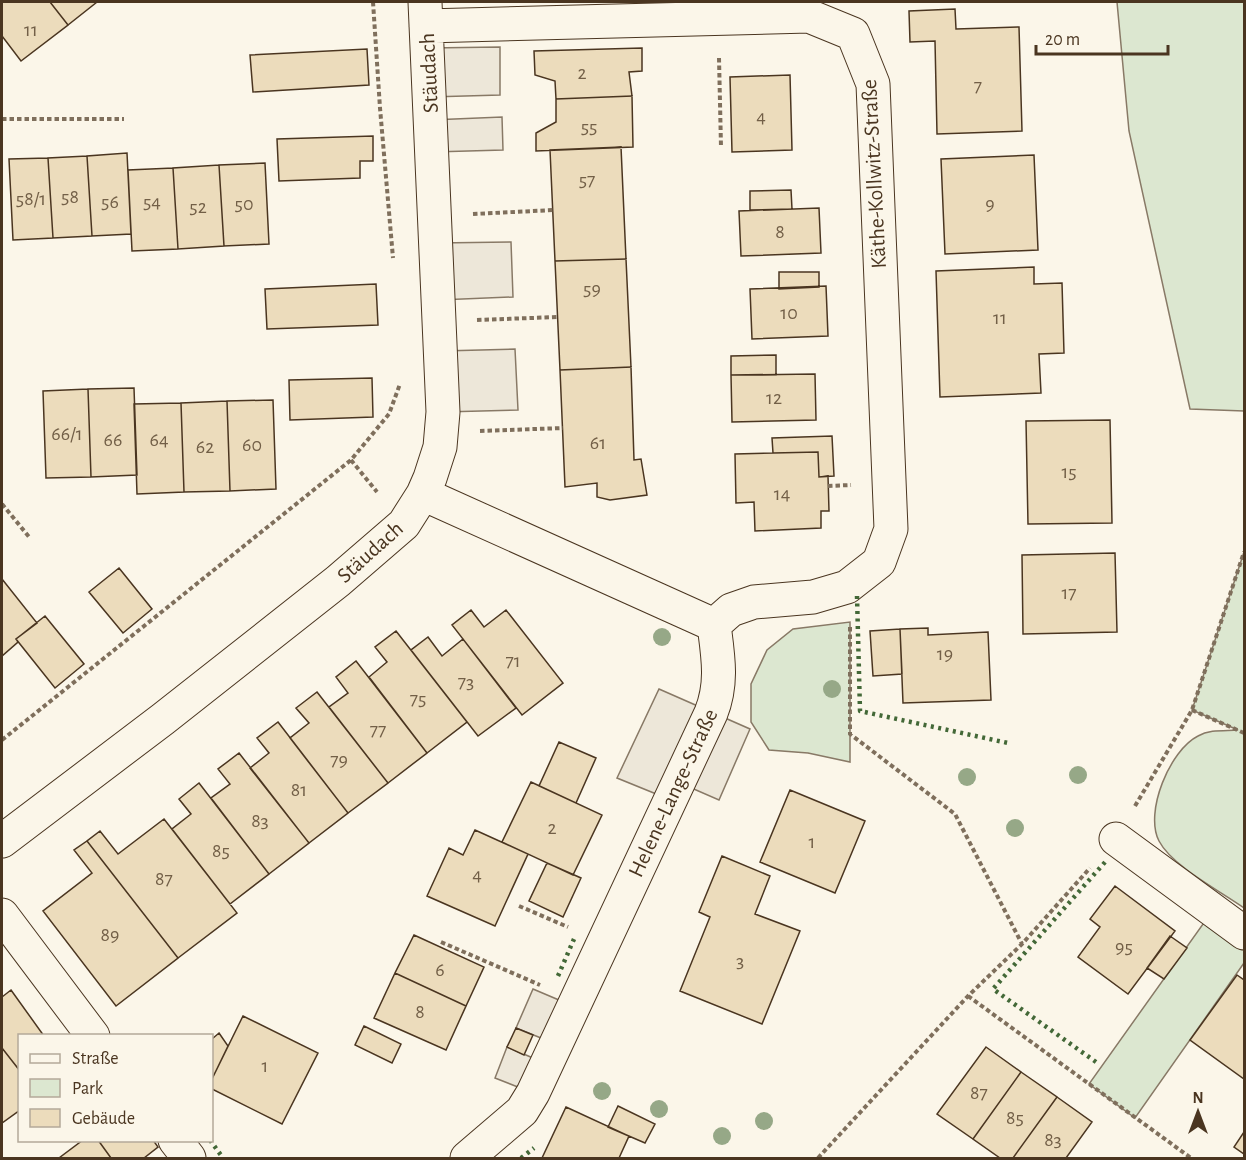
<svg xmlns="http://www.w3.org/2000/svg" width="1246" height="1160" font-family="'Alegreya Sans',sans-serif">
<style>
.green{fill:#dce7d0;stroke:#887966;stroke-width:1.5}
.parking{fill:#ede7d9;stroke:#887966;stroke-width:1.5}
.building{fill:#ecdcbc;stroke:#4a3520;stroke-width:1.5}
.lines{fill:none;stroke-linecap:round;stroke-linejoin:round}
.street-casing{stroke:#4a3520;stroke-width:35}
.path{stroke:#7f6f5c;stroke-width:4;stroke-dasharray:4.5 3;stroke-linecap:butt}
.street{stroke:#fbf6e9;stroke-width:33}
.hedge{stroke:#436837;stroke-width:4.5;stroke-dasharray:3 4.5;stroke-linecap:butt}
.tree{fill:#96a887}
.labels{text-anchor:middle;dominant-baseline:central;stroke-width:4.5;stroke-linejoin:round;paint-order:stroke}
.number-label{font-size:20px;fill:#725f47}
.street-label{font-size:22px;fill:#4a3520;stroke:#fbf6e9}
</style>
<rect width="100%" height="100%" fill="#fbf6e9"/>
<path class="green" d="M1117 2H1244V411L1190 409 1129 131Z
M1244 552V908C1220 891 1172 866 1159 841 1144 812 1170 750 1198 736 1210 729 1225 731 1238 730L1192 710Z
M850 622V762L808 753 769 750 751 722V684L767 650 793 629Z
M1213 910 1244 933V963L1135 1118 1089 1084Z"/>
<path class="parking" d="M500 47V95L430 97 428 48Z
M502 117 503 150 433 152 431 120Z
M511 242 513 297 439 300 437 243Z
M515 349 518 410 443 412 442 351Z
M659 689 750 729 719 800 680 783 671 800 617 778Z
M533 989 573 1006 556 1044 516 1028Z
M507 1047 547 1064 533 1093 495 1078Z"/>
<path class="building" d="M2 2H50L68 25 21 61 2 36Z
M50 2H97L68 25Z
M955 9 956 29 1019 27 1022 131 937 134 935 41 910 42 909 11Z
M642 48V71L629 72 632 96 556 99 555 81 535 75 534 51Z
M367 49 369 85 253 92 250 55Z
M790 75 792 150 732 152 730 77Z
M632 96 633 147 536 151V133L556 122V99Z
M373 136V161H360V178L279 181 277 139Z
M621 147 626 259 555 261 550 150Z
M127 153 131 234 92 236 87 156Z
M1034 155 1038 250 945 254 941 159Z
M87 156 92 236 53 238 48 158Z
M48 158 53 238 13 240 9 159Z
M265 163 269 244 224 246 219 165Z
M219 165 224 246 178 249 173 168Z
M173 168 178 249 132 251 128 170Z
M791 190 792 209 750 210V191Z
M819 208 821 253 741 256 739 211Z
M626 259 631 367 560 370 555 261Z
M1034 267V284L1062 283 1064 353 1039 354 1041 393 940 397 936 271Z
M779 272H819V287L779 289Z
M376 284 378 325 267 329 265 289Z
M826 286 828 336 752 339 750 289Z
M776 355V375H731V356Z
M631 367 634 460 641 459 647 495 610 500 597 497V483L565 487 560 370Z
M815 374 816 420 732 422 731 375Z
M372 378 373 417 290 420 289 380Z
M134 388 137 475 91 477 88 389Z
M88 389 91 477 46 478 43 391Z
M273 400 276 489 230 491 227 401Z
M227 401 230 491 184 492 181 403Z
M181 403 184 492 137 494 134 404Z
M1110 420 1112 523 1028 524 1026 421Z
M832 436 834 476 819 477 818 452 773 453 772 438Z
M818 452 819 477 828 476 829 511H821V528L755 531 754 502 736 503 735 454Z
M1115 553 1117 632 1023 634 1022 555Z
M119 568 152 609 123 633 89 592Z
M2 579 37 623 16 639 18 642 2 656Z
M471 610 484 627 506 610 563 683 522 715 452 625Z
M45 616 84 664 55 688 16 639Z
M928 628V635L988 632 991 700 903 703 900 629Z
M900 629 902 674 873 676 870 631Z
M396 631 467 722 427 753 369 677 387 662 375 647Z
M428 637 442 656 463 639 516 708 478 736 411 650Z
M356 661 427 753 388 783 329 707 348 693 336 677Z
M317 692 388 783 348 813 290 738 309 723 296 708Z
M278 722 348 813 309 843 250 768 269 753 257 738Z
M559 742 596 758 576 803 539 786Z
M239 753 309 843 269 874 211 798 230 784 218 769Z
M531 782 602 815 573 875 502 842Z
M199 783 269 874 230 904 172 829 191 814 179 799Z
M790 790 865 821 835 893 760 862Z
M164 819 237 913 178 958 87 841 100 831 118 854Z
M475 830 528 854 495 926 427 896 449 848 463 855Z
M87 841 178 958 116 1006 43 911 92 873 74 850Z
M722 856 770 876 755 914 800 931 762 1024 680 991 710 917 699 912Z
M547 863 581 878 563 917 529 901Z
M1115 886 1175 931 1128 994 1078 957 1100 927 1090 919Z
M414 935 484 967 466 1006 395 973Z
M1170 936 1187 948 1164 979 1147 968Z
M395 973 466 1006 446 1050 374 1018Z
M1237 975 1244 980V1079L1190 1040Z
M11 990 44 1036H20V1071L2 1048V997Z
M243 1016 318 1053 282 1124 212 1089V1079Z
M364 1026 401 1044 392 1063 355 1045Z
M516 1028 533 1035 524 1055 507 1047Z
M219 1033 228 1046 212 1079V1039Z
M986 1047 1021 1072 973 1139 937 1114Z
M2 1048 20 1071V1110L2 1123Z
M1021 1072 1057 1097 1013 1158H1000L973 1139Z
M1057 1097 1092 1122 1066 1158H1013Z
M618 1106 655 1124 645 1143 608 1127Z
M566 1107 629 1136 619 1158H542Z
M1244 1132V1154L1234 1147Z
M83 1140H98L111 1158H59Z
M98 1140H153L158 1147 144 1158H111Z"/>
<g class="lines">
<defs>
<path id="street" d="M426 26 809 16 853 34 873 84 891 529 879 562 847 587 813 597 754 602 731 610 714 625
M423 494 714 625C718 656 723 683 711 713L533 1093 522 1111 467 1158
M1116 839 1244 933
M2 841 163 719 338 581 404 524 423 494 430 478 440 447 443 412 425 2
M2 915 93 1036
M175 1140 189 1158"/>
</defs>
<use href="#street" class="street-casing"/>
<path class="path" d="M373 2 380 108 393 258
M719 58 721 147
M2 119H124
M473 214 553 210
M477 320 558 317
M480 431 563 428
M351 460 377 492
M828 486 851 485
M2 504 30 538
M850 627V734L955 814 1022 944
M1192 710 1244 733
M2 740 351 460 389 414 400 384
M1135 806 1192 710 1244 552
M519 906 568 927
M441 942 540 985
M968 996 1191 1158
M818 1158 968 996 1022 944 1090 868"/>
<use href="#street" class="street"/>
<path class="hedge" d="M857 596 860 711 1008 743
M558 976 574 939
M1096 1062 993 989 1106 861
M210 1140 223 1158
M521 1158 534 1148"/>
</g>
<g class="tree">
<circle cx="662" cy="637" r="9"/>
<circle cx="832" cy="689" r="9"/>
<circle cx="1078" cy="775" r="9"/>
<circle cx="967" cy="777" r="9"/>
<circle cx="1015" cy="828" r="9"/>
<circle cx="602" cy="1091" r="9"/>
<circle cx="659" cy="1109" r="9"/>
<circle cx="764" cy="1121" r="9"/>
<circle cx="722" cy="1136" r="9"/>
</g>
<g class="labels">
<g class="number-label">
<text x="31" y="30">11</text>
<text x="582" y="73">2</text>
<text x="978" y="86">7</text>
<text x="761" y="117">4</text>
<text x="589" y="127">55</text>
<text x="587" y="180">57</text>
<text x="70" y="197">58</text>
<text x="31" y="199">58/1</text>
<text x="110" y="202">56</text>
<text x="152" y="202">54</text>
<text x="244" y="204">50</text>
<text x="990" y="204">9</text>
<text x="198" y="207">52</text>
<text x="780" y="232">8</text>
<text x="592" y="289">59</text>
<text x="789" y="313">10</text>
<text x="1000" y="318">11</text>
<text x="774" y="398">12</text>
<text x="67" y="434">66/1</text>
<text x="113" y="440">66</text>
<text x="159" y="440">64</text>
<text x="598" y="443">61</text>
<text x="252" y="445">60</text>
<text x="205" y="447">62</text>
<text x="1069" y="472">15</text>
<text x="782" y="494">14</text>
<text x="1069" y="593">17</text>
<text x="945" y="654">19</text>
<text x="513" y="661">71</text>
<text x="466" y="682">73</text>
<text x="418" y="699">75</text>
<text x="378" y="730">77</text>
<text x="339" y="760">79</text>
<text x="299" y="790">81</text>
<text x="260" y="821">83</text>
<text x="552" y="828">2</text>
<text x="812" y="842">1</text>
<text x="221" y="851">85</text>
<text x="477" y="875">4</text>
<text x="164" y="879">87</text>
<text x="110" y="935">89</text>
<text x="1124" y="947">95</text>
<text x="740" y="961">3</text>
<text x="440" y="970">6</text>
<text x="420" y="1012">8</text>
<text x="265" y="1066">1</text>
<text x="979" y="1093">87</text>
<text x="1015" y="1118">85</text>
<text x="1053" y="1140">83</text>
</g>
<g class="street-label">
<text transform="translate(429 73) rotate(-93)">Stäudach</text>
<text transform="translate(874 174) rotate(-93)">Käthe-Kollwitz-Straße</text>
<text transform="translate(370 552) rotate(-42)">Stäudach</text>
<text transform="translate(673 793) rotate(-65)">Helene-Lange-Straße</text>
</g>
</g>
<rect width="1246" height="1160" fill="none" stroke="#4a3520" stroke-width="6"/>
<rect x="18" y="1034" width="195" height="108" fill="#fbf6e9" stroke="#b4a999" stroke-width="1.5"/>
<rect x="30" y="1054" width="30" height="9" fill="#fbf6e9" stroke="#b4a999" stroke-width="1.5"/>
<text x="72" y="1064" font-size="18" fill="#4a3520">Straße</text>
<rect x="30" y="1079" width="30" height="18" fill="#dce7d0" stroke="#b4a999" stroke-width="1.5"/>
<text x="72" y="1094" font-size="18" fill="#4a3520">Park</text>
<rect x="30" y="1109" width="30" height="18" fill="#ecdcbc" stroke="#b4a999" stroke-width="1.5"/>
<text x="72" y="1124" font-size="18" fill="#4a3520">Gebäude</text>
<g transform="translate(1198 1112)" stroke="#fbf6e9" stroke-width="4.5" paint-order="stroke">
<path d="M0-4.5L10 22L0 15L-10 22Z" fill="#4a3520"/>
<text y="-9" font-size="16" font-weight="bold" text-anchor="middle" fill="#4a3520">N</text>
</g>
<path d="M1036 45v9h132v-9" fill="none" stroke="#4a3520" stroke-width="3"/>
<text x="1045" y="45" font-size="18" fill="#4a3520" stroke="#fbf6e9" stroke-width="4.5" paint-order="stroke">20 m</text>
</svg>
